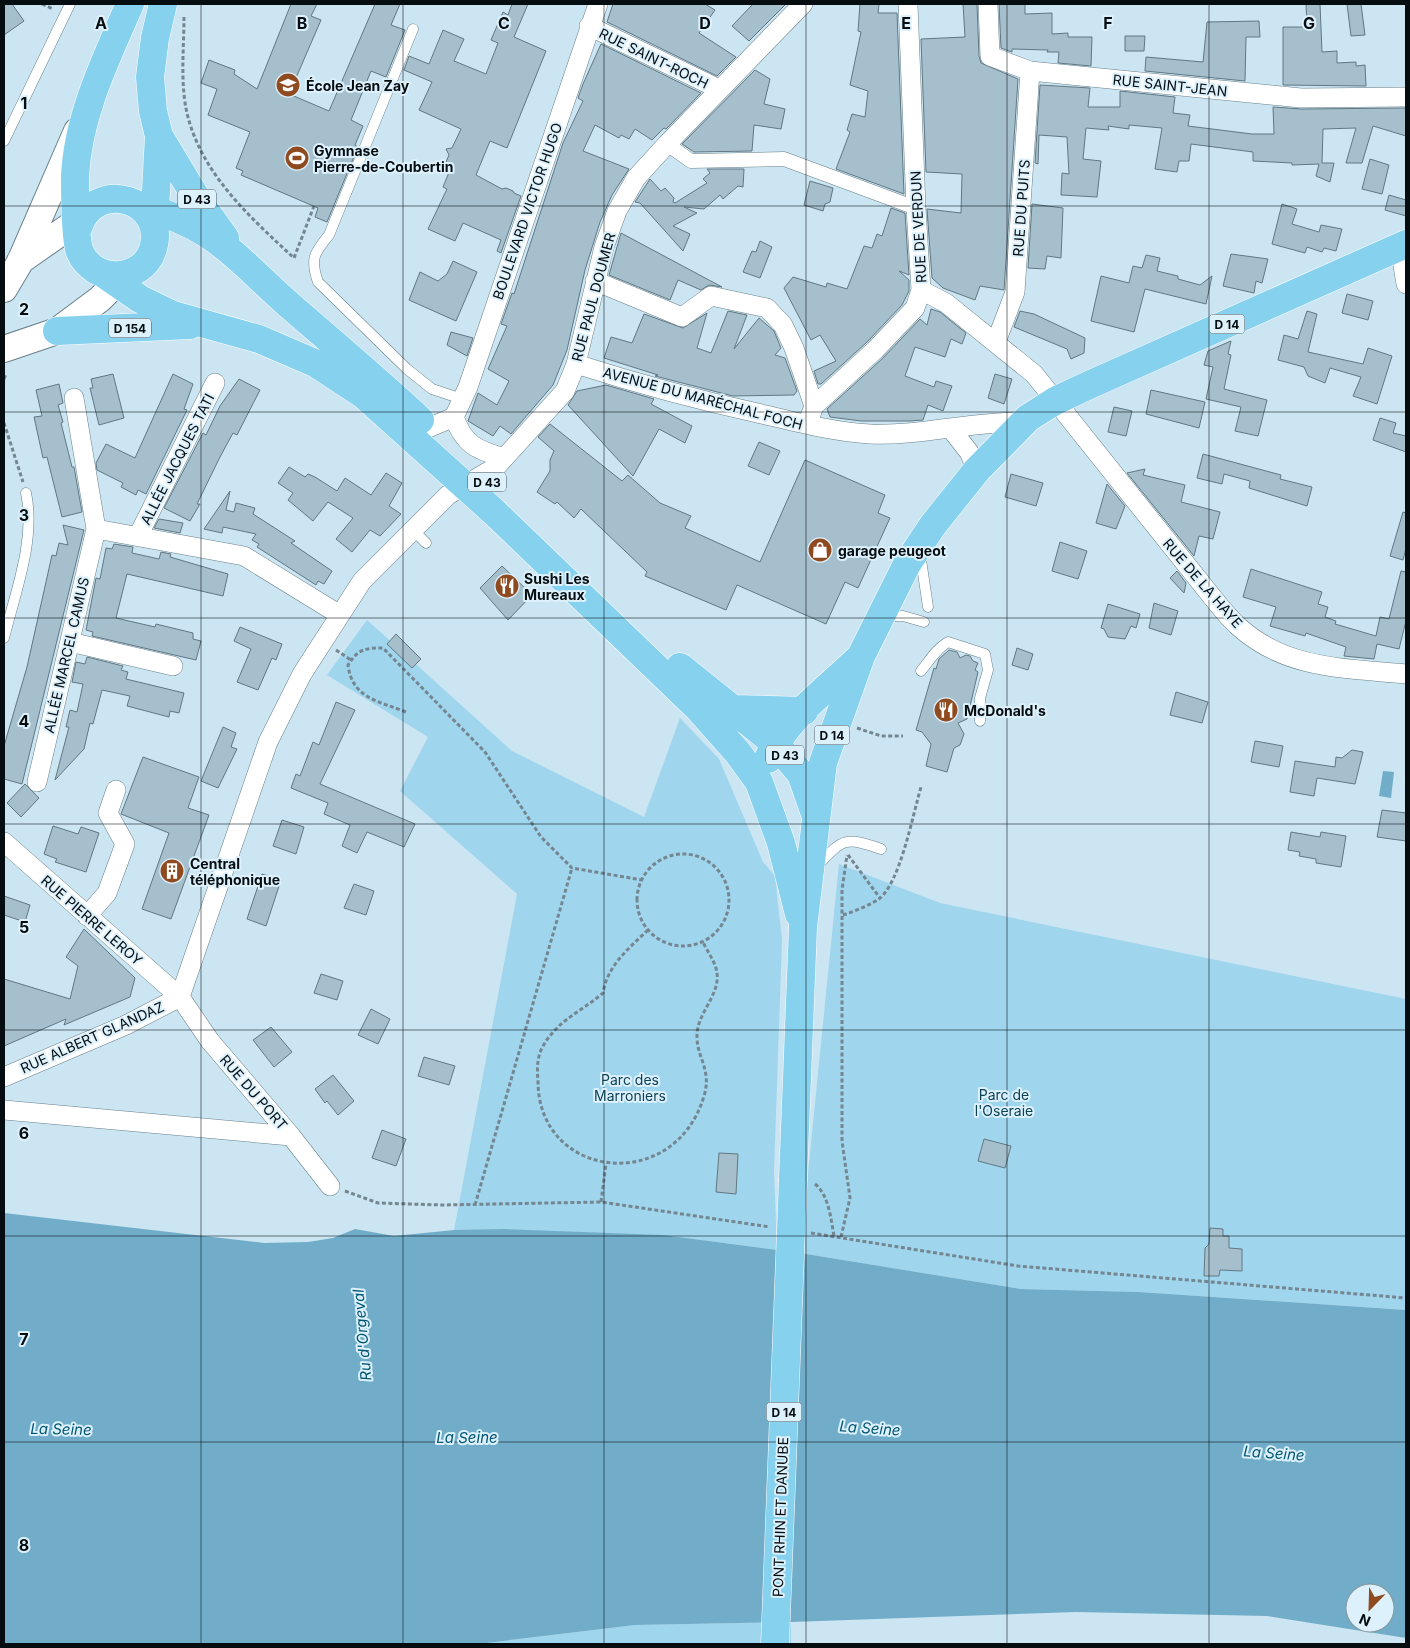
<svg xmlns="http://www.w3.org/2000/svg" width="1410" height="1648" font-family="Inter,sans-serif">
<style>
.green{fill:#a0d5ee}
.water{fill:#71adc9;fill-rule:evenodd}
.building{fill:#a6bfcc;stroke:#617883}
.lines{fill:none;stroke-linecap:round;stroke-linejoin:round}
.service-casing{stroke:#68808b;stroke-width:11}
.pedestrian-casing{stroke:#68808b;stroke-width:15}
.minor-casing{stroke:#68808b;stroke-width:20}
.secondary-casing{stroke:#68808b;stroke-width:28}
.primary-casing{stroke:#fff;stroke-width:29}
.path{stroke:#748690;stroke-width:3;stroke-dasharray:4 2.5;stroke-linecap:butt}
.service{stroke:#fff;stroke-width:10}
.pedestrian{stroke:#fff;stroke-width:14}
.minor{stroke:#fff;stroke-width:19}
.secondary{stroke:#fff;stroke-width:26}
.primary{stroke:#86d1ee;stroke-width:28}
.primary-bridge-casing{stroke:#fff;stroke-width:29;stroke-linecap:butt}
.primary-bridge{stroke:#86d1ee;stroke-width:28}
.grid{fill:none;stroke:#050d11;stroke-width:1;stroke-opacity:0.55}
.labels{text-anchor:middle;dominant-baseline:central;stroke-width:4;stroke-linejoin:round;paint-order:stroke}
.shield{fill:#ddf1fc;stroke:#465158;stroke-width:1}
.shield-label{font-size:12px;font-weight:bold;fill:#050d11}
.street-label{font-size:14px;fill:#050d11;stroke:#ddf1fc}
.poi-label{font-size:14px;font-weight:bold;fill:#050d11;stroke:#ddf1fc;text-anchor:start}
.park-label{font-size:14px;fill:#0d4155;stroke:#ddf1fc}
.water-label{font-size:15px;font-style:italic;fill:#005672;stroke:#ddf1fc}
.grid-label{font-size:16px;text-anchor:middle;font-weight:bold;fill:#050d11;stroke:#ddf1fc;stroke-width:4;stroke-linejoin:round;paint-order:stroke}
</style>
<rect width="100%" height="100%" fill="#cbe5f2"/>
<path class="green" d="M367 620 512 751 644 817 680 718 719 759 763 862 775 876 782 940 774 1171 777 1250 663 1235 454 1230 517 894 400 791 428 737 327 675Z
M839 864 940 903 1406 999V1310L1139 1292 1021 1289 800 1253Z
M791 1622V1644H478L635 1625Z"/>
<path class="water" d="M1383 771 1394 772 1391 798 1379 796Z
M4 1213 264 1243 308 1242 333 1238 355 1229 394 1236 454 1230 504 1229 663 1235 800 1253 1021 1289 1139 1292 1406 1310V1638L1267 1616 1076 1612 791 1622 635 1625 478 1644H4ZM1355 1593H1385V1623H1355Z"/>
<path class="building" d="M4 4H12L24 21 4 35Z
M291 4H317L311 16 321 20 289 94 329 111 375 4H400L391 25 405 30 386 77 371 71 351 120 363 126 355 145 358 147 327 222 315 217 318 208 241 175 243 171 236 168 250 132 208 115 217 89 201 83 209 60 235 70 234 74 257 89Z
M512 4H528L514 37 546 51 507 148 490 141 476 175 502 189 506 188 513 191 514 193 521 196 501 253 497 251 501 240 463 223 455 241 428 229 447 189 443 187 452 165 446 162 449 155 446 149 452 148 461 129 419 110 432 82 404 70 409 56 429 64 443 30 464 39 454 61 486 74 498 43 491 40 503 12 508 15Z
M613 4H705L715 10 699 33 736 57 717 76 607 22Z
M753 4H786L749 41 732 26Z
M860 4H879L878 13H897L904 194 836 169 850 132 847 130 852 114 865 117 868 91 850 85 861 32 858 31Z
M963 4H977L979 56 981 63 1018 79 1004 290 980 286 975 300 943 288 932 278 927 209 961 213 962 174 926 172 921 39 965 37Z
M999 4H1025V14L1052 13V34L1068 33V37H1092L1091 66 1058 63 1059 52H1047L1048 50 1012 49V52L1001 48Z
M1306 4H1320L1322 52 1337 51V63L1356 62V66L1365 65 1366 86 1283 85V27H1307Z
M1347 4H1361L1365 35 1351 36Z
M1259 21 1260 37H1246L1245 81 1145 71 1146 57 1203 62 1207 22Z
M1125 36H1145L1144 51H1125Z
M601 44 701 93 666 129 664 128 652 140 635 129 629 139 621 135 619 138 595 125 583 151 629 169 612 195 600 222 585 270 567 350 553 385 511 434 500 426 493 436 468 421 478 393 497 405 509 381 488 369 507 326 501 324 512 293 514 294 563 143 583 101 578 98 583 84Z
M755 70 770 79 764 104 785 109 781 129 754 125 752 151 694 152 682 144Z
M1040 85 1090 88 1088 107H1120V91L1175 97 1173 113 1190 115 1188 126 1252 134H1274L1273 107 1301 109 1406 108V136L1373 126 1362 163H1346L1356 128 1323 129 1322 163H1334L1330 182 1316 176 1319 164 1292 165V163L1253 161V152L1191 144 1189 161H1179L1177 172 1155 169 1162 128 1129 125V129L1108 126 1109 130 1086 128 1083 159 1101 161 1097 197 1061 195 1062 173 1069 174 1067 137 1039 135 1038 164 1035 163Z
M1370 159 1389 165 1382 194 1362 189Z
M707 169H744L743 187 738 186 723 199 720 195 704 209 684 207 697 213 673 226 690 234 683 251 640 203 635 202 650 179 661 191 665 188 674 198 673 202 675 203 707 183 703 179 710 173Z
M810 181 833 188 830 202 825 204 823 211 804 205Z
M1389 195 1406 200V216L1385 210Z
M1032 204 1063 208 1061 258 1047 256 1045 269 1028 268Z
M1282 204 1297 209 1292 224 1319 232 1321 225 1342 229 1336 251 1324 248 1322 252 1307 247 1305 253 1272 244Z
M891 208 905 213 909 275 899 271 909 280V291L902 305 867 342 821 384H818L814 371 836 361 820 335 811 340 784 288 793 277 826 287 827 283 847 289 864 246 872 248 877 234 882 236Z
M621 233 722 287 709 285 701 290 678 280 670 300 609 275Z
M760 241 772 247 760 278 743 272 752 251 756 252Z
M1231 254 1268 259 1262 283 1256 281 1254 293 1223 286Z
M1146 255 1160 258 1157 271 1178 276V279L1200 285 1212 276 1206 304 1145 289 1134 332 1091 321 1101 276 1129 283 1133 266 1142 268Z
M453 261 477 272 456 321 409 300 420 272 438 281 447 274Z
M1347 294 1373 301 1368 320 1342 313Z
M931 309 940 312 966 333 962 344 951 339 945 357 915 347 905 376 934 387 936 381 952 386 943 411 928 405 923 420 910 421H861L830 417 827 409 883 358 920 319 927 325Z
M728 311 747 315 734 349 759 318 774 331 781 348 775 355 785 358 797 391 794 395 733 396 655 376 658 375 604 358 611 337 632 343 644 314 683 328 707 313 697 348 711 353Z
M1020 311 1034 314 1085 338 1084 353 1071 359 1067 349 1014 327Z
M1307 311 1317 314 1308 352 1363 364 1368 348 1392 356 1377 404 1353 396 1361 377 1330 368 1325 383 1308 376 1304 367 1278 360 1284 335 1298 339Z
M451 332 473 338 467 356 447 345Z
M1231 341 1228 354 1231 355 1224 389 1267 400 1258 436 1235 431 1241 407 1206 399 1213 367 1204 365 1208 351Z
M113 374 124 418 99 425 90 388H93L91 379Z
M173 374 193 384 184 409 187 410 146 494 138 490 136 495 121 487 123 483 97 470 96 463 106 444 135 458Z
M995 374 1012 379 1004 404 988 398Z
M239 379 260 390 237 435 233 433 220 457 197 504H200L190 521 164 508 203 433 206 435 220 406Z
M59 384 63 403 58 405 63 422 61 423 72 467H74L82 512 62 517 47 457 43 458 34 417 42 416 36 390Z
M606 385 654 399 651 404 692 426 685 443 659 429 633 476 568 405 577 391Z
M1151 390 1205 402 1199 428 1146 414Z
M1114 407 1132 411 1126 436 1108 432Z
M1380 418 1396 423 1393 433 1406 436V452L1373 440Z
M550 424 622 481 628 475 660 503 691 516 685 528 760 562 805 460 885 495 878 513 890 518 858 588 845 582 826 624 737 585 726 610 645 576 647 572 581 509 574 518 557 502 555 504 537 492 550 471V460L554 451 538 437Z
M759 442 780 451 769 475 748 466Z
M1203 454 1281 475 1280 479 1312 487 1307 506 1249 488 1250 481 1224 474 1222 484 1197 478Z
M289 467 305 477 308 474 315 477 337 491 345 478 371 495 386 473 402 483 389 506 401 514 380 536 370 530 352 552 336 539 353 518 328 502 313 521 288 500 293 493 278 483Z
M1145 469 1143 475 1185 485 1181 502 1220 512 1213 539 1199 536 1194 556 1127 473Z
M1011 474 1043 483 1036 506 1005 497Z
M1107 484 1125 506 1116 529 1096 523Z
M230 491 226 510 234 512 236 503 255 508 253 514 295 541 291 543 332 571 324 584 318 581 316 585 257 547 259 544 252 540 256 534 223 527 222 533 204 529Z
M1403 512 1406 513V548L1403 560 1390 556Z
M159 519 183 523 180 533 154 528Z
M63 525 84 530 22 784 4 779V746L27 667 52 555 56 556 59 543 68 545Z
M1060 542 1087 551 1078 579 1052 571Z
M114 544 133 547 132 553 159 559 161 552 171 554 170 557 228 574 223 596 127 574 116 618 155 627 156 624 193 633V639L201 641 196 660 92 636 93 632 86 630 96 578 100 579 106 548 112 549Z
M502 566 532 595 508 620 480 588Z
M1251 569 1322 592 1318 604 1328 607 1325 617 1336 621 1335 624 1376 636 1380 617 1389 619 1401 571 1406 572V621L1399 649 1377 644 1374 659 1344 656 1346 647 1306 633 1305 636 1270 626 1276 607 1243 597Z
M1177 571 1186 583 1184 593 1170 578Z
M1154 603 1178 611 1171 635 1149 628Z
M1108 604 1140 614 1136 628 1131 626 1125 639 1108 637 1104 629 1101 628Z
M240 627 282 644 276 660 272 658 258 690 237 682 251 649 234 641Z
M396 634 421 659 412 668 387 644Z
M1017 648 1033 654 1028 670 1012 665Z
M949 650 957 652 960 658 966 655 970 656 973 661 978 663 975 670 978 672 967 719 958 723 964 734 960 745 954 748 947 772 926 766 931 744 922 732 916 730 934 668 936 669 939 659Z
M87 657 123 666 121 670 128 672 126 679 184 693 179 713 170 711 169 717 127 706 130 696 102 690 93 724 90 723 84 749 55 780 69 727H66L70 710 77 712 83 684 72 682 76 662 85 664Z
M1176 692 1208 702 1202 723 1170 715Z
M336 702 355 710 320 784 415 824 404 847 367 832 357 853 342 846 350 825 324 814 328 803 291 788 296 774 300 776 313 742 319 745Z
M223 727 236 733 231 747 237 749 218 788 201 781Z
M1255 741 1283 746 1279 767 1251 762Z
M1352 750 1363 752 1355 784 1317 778 1314 796 1290 792 1295 761 1335 767 1336 757 1342 758Z
M143 757 199 777 188 808 209 815 171 919 142 909 169 833 121 814Z
M25 784 39 798 21 817 7 803Z
M1382 810 1406 813V841L1377 837Z
M282 820 304 827 296 854 273 846Z
M53 826 78 834 81 827 99 833 86 872 55 862 57 859 44 854Z
M1291 832 1320 837 1321 832 1346 836 1341 867 1316 863V859L1299 856 1300 852 1288 850Z
M262 874 281 880 266 926 247 919Z
M354 884 374 891 366 915 344 908Z
M4 896 30 905 25 922 4 915Z
M84 929 135 978 130 997 64 1025 66 1019 4 1046V979L70 999 78 966 66 957Z
M321 974 343 981 337 1000 314 993Z
M371 1009 390 1019 378 1044 358 1035Z
M271 1027 292 1052 274 1067 253 1040Z
M424 1057 455 1066 449 1085 418 1076Z
M333 1075 354 1101 338 1115 327 1101 325 1103 315 1089Z
M382 1130 406 1139 396 1166 372 1158Z
M984 1139 1011 1146 1005 1168 978 1161Z
M719 1153 738 1154 736 1194 716 1192Z
M1210 1228 1223 1229V1236H1229V1248L1242 1249V1271L1220 1270 1219 1276H1204L1205 1248 1209 1244Z"/>
<g class="lines">
<defs>
<path id="service" d="M413 29 329 235C314 253 310 259 318 282L407 369 432 389 462 399
M4 141 70 4
M412 529 426 543
M920 553 928 607
M884 617 903 616 924 622
M4 638C15 593 36 540 26 493
M921 671C930 660 936 649 948 642L985 654 988 670 980 698V721
M817 866C843 839 844 836 881 849"/>
<path id="pedestrian" d="M667 144 691 161 784 159 916 208"/>
<path id="minor" d="M988 4 990 56 1030 71 1301 98 1406 97
M589 26 719 89
M1400 247 1406 284
M595 281 682 317 711 296 767 308 783 325 794 348 814 406 810 417
M921 290 946 303 1034 374 1213 598C1221 608 1229 618 1239 627 1287 670 1346 668 1406 674
M996 342 1015 292 1030 71
M576 364C638 384 702 401 766 415 800 423 835 432 870 434 922 436 973 421 1024 422
M814 406 875 350 915 308 921 290 916 208 908 4
M428 428 454 417
M951 429 969 452 977 470
M504 458C477 450 464 445 454 417L468 387 598 4
M96 529 244 556 340 615
M138 536 215 383
M70 642 173 666
M37 782 96 529 74 398
M4 842 180 997 210 1041 291 1136 330 1186
M87 916 107 893 125 844 108 813 116 790
M180 997 268 742 302 674 362 581 448 495 496 467 565 391 576 364 604 247 617 211 636 178 667 144 803 4
M4 1077 126 1025 180 997
M4 1110 291 1136"/>
<path id="secondary" d="M20 261 83 217
M4 289 20 262 77 131
M4 349 57 331 100 299 124 275"/>
<path id="primary" d="M159 136 197 199 225 238
M141 207C214 224 236 258 288 304 333 343 377 380 420 420
M154 227 159 136 153 111 150 77 155 38 163 4
M78 228C95 176 168 200 153 249 142 283 94 284 80 252 75 241 75 190 75 176 78 115 106 59 130 4
M104 274 140 299 173 315 259 339 317 364 364 395 494 512 699 709 738 753 759 782 781 843 799 914
M57 331 190 325
M680 667 775 743 801 774 815 814
M733 709 804 711
M768 759C785 719 826 690 857 660
M793 1179 803 927 823 763 861 656 907 564 933 525 977 470 1028 418 1055 401 1089 385 1406 244"/>
</defs>
<use href="#service" class="service-casing"/>
<use href="#pedestrian" class="pedestrian-casing"/>
<use href="#minor" class="minor-casing"/>
<use href="#secondary" class="secondary-casing"/>
<use href="#primary" class="primary-casing"/>
<path class="path" d="M42 4 53 9
M184 17C184 51 179 91 190 124 207 179 253 220 294 258L314 206
M4 379 6 374
M4 423 23 482
M336 650 351 660
M406 712C378 701 352 698 348 665 358 649 365 648 383 648L485 752 541 837 572 868 642 880
M857 728 881 736H903
M637 900a46 46 0 1 1 92 0a46 46 0 1 1-92 0Z
M848 855 880 898
M843 915C855 911 868 906 879 899 900 883 913 814 921 787
M648 930C629 948 607 966 603 993 581 1012 557 1020 542 1048 537 1058 537 1069 538 1081 538 1180 675 1195 704 1096 712 1070 697 1058 697 1037 696 1014 720 996 717 973 716 963 707 951 703 942
M815 1184C829 1195 831 1220 834 1236
M345 1191 378 1203 442 1205 601 1202 770 1227
M601 1202 606 1164
M475 1205 572 868
M811 1233 1018 1266 1406 1298
M841 1237 850 1198 842 1141V890L847 855"/>
<use href="#service" class="service"/>
<use href="#pedestrian" class="pedestrian"/>
<use href="#minor" class="minor"/>
<use href="#secondary" class="secondary"/>
<use href="#primary" class="primary"/>
<defs>
<path id="primary-bridge" d="M775 1644 793 1179"/>
</defs>
<use href="#primary-bridge" class="primary-bridge-casing"/>
<use href="#primary-bridge" class="primary-bridge"/>
</g>
<path class="grid" d="M201 4V1644M403 4V1644M604 4V1644M806 4V1644M1007 4V1644M1209 4V1644M4 206H1406M4 412H1406M4 618H1406M4 824H1406M4 1030H1406M4 1236H1406M4 1442H1406"/>
<defs>
<symbol id="school-disc" viewBox="-11 -11 22 22"><circle r="9.5" fill="#8f4a20" stroke="#ddf1fc"/><path d="M0-5L7-2L0 1L-7-2ZM-4 1L0 2.5L4 1V4Q0 6-4 4Z" fill="#fff"/></symbol>
<symbol id="stadium-disc" viewBox="-11 -11 22 22"><circle r="9.5" fill="#8f4a20" stroke="#ddf1fc"/><path d="M0-5a6.5 5 0 1 0 0 10a6.5 5 0 1 0 0-10ZM-3.5-1.8h7v3.6h-7Z" fill="#fff"/></symbol>
<symbol id="shop-disc" viewBox="-11 -11 22 22"><circle r="9.5" fill="#8f4a20" stroke="#ddf1fc"/><path d="M-5-2.5h2.3a2.7 3.5 0 0 1 5.4 0H5L5.5 6h-11ZM-1.5-2.5h3a1.5 2.3 0 0 0-3 0Z" fill="#fff"/></symbol>
<symbol id="restaurant-disc" viewBox="-11 -11 22 22"><circle r="9.5" fill="#8f4a20" stroke="#ddf1fc"/><path d="M-5-6h1v4h1v-4h1v4h1v-4h1v5L-1.5 .5V6h-2V.5L-5-1ZM5-6V6H3V1.5H1.5Q1.5-4 5-6Z" fill="#fff"/></symbol>
<symbol id="building-disc" viewBox="-11 -11 22 22"><circle r="9.5" fill="#8f4a20" stroke="#ddf1fc"/><path d="M-4-6H4V6H1V3H-1V6H-4ZM-2.5-4.3h1.7v1.8h-1.7ZM.8-4.3h1.7v1.8H.8ZM-2.5-1h1.7V.8h-1.7ZM.8-1h1.7V.8H.8Z" fill="#fff"/></symbol>
</defs>
<g fill-rule="evenodd">
<use href="#school-disc" x="274" y="71" width="28" height="28"/>
<use href="#stadium-disc" x="283" y="144" width="28" height="28"/>
<use href="#shop-disc" x="806" y="536" width="28" height="28"/>
<use href="#restaurant-disc" x="493" y="572" width="28" height="28"/>
<use href="#restaurant-disc" x="932" y="696" width="28" height="28"/>
<use href="#building-disc" x="158" y="857" width="28" height="28"/>
</g>
<g class="labels">
<g class="shield">
<rect x="178" y="189.5" width="38" height="19" rx="4"/>
<rect x="1209.5" y="314.5" width="35" height="19" rx="4"/>
<rect x="109" y="318.5" width="42" height="19" rx="4"/>
<rect x="468" y="472.5" width="38" height="19" rx="4"/>
<rect x="814.5" y="725.5" width="35" height="19" rx="4"/>
<rect x="766" y="745.5" width="38" height="19" rx="4"/>
<rect x="766.5" y="1402.5" width="35" height="19" rx="4"/>
</g>
<g class="shield-label">
<text x="197" y="199">D 43</text>
<text x="1227" y="324">D 14</text>
<text x="130" y="328">D 154</text>
<text x="487" y="482">D 43</text>
<text x="832" y="735">D 14</text>
<text x="785" y="755">D 43</text>
<text x="784" y="1412">D 14</text>
</g>
<g class="street-label">
<text transform="translate(654 58) rotate(26)">RUE SAINT-ROCH</text>
<text transform="translate(1170 85) rotate(6)">RUE SAINT-JEAN</text>
<text transform="translate(1021 208) rotate(-86)">RUE DU PUITS</text>
<text transform="translate(527 211) rotate(-71)">BOULEVARD VICTOR HUGO</text>
<text transform="translate(918 227) rotate(-93)">RUE DE VERDUN</text>
<text transform="translate(593 297) rotate(-75)">RUE PAUL DOUMER</text>
<text transform="translate(703 398) rotate(15)">AVENUE DU MARÉCHAL FOCH</text>
<text transform="translate(177 459) rotate(-63)">ALLÉE JACQUES TATI</text>
<text transform="translate(1203 583) rotate(49)">RUE DE LA HAYE</text>
<text transform="translate(66 655) rotate(-77)">ALLÉE MARCEL CAMUS</text>
<text transform="translate(92 920) rotate(41)">RUE PIERRE LEROY</text>
<text transform="translate(92 1037) rotate(-24)">RUE ALBERT GLANDAZ</text>
<text transform="translate(254 1092) rotate(49)">RUE DU PORT</text>
<text transform="translate(780 1517) rotate(-88)">PONT RHIN ET DANUBE</text>
</g>
<g class="poi-label">
<text x="306" y="85">École Jean Zay</text>
<text x="314" y="150">Gymnase<tspan x="314" dy="16">Pierre-de-Coubertin</tspan></text>
<text x="838" y="550">garage peugeot</text>
<text x="524" y="578">Sushi Les<tspan x="524" dy="16">Mureaux</tspan></text>
<text x="964" y="710">McDonald's</text>
<text x="190" y="863">Central<tspan x="190" dy="16">téléphonique</tspan></text>
</g>
<g class="park-label">
<text x="630" y="1079">Parc des<tspan x="630" dy="16">Marroniers</tspan></text>
<text x="1004" y="1094">Parc de<tspan x="1004" dy="16">l'Oseraie</tspan></text>
</g>
<g class="water-label">
<text transform="translate(362 1335) rotate(-95)">Ru d'Orgeval</text>
<text transform="translate(870 1428) rotate(4)">La Seine</text>
<text transform="translate(61 1429) rotate(1)">La Seine</text>
<text x="467" y="1437">La Seine</text>
<text transform="translate(1274 1453) rotate(4)">La Seine</text>
</g>
</g>
<g class="grid-label">
<text x="101" y="29">A</text>
<text x="302" y="29">B</text>
<text x="504" y="29">C</text>
<text x="705" y="29">D</text>
<text x="906" y="29">E</text>
<text x="1108" y="29">F</text>
<text x="1309" y="29">G</text>
<text x="24" y="109">1</text>
<text x="24" y="315">2</text>
<text x="24" y="521">3</text>
<text x="24" y="727">4</text>
<text x="24" y="933">5</text>
<text x="24" y="1139">6</text>
<text x="24" y="1345">7</text>
<text x="24" y="1551">8</text>
</g>
<rect width="1410" height="1648" fill="none" stroke="#050d11" stroke-width="10"/>
<g transform="translate(1370 1608) rotate(203)"><circle r="24" fill="#ddf1fc" stroke="#87969e"/>
<path d="M0-4L9 19L0 12L-9 19Z" fill="#8f4a20"/>
<text y="-8" font-size="14" font-weight="bold" text-anchor="middle" fill="#050d11">N</text>
</g>
</svg>
